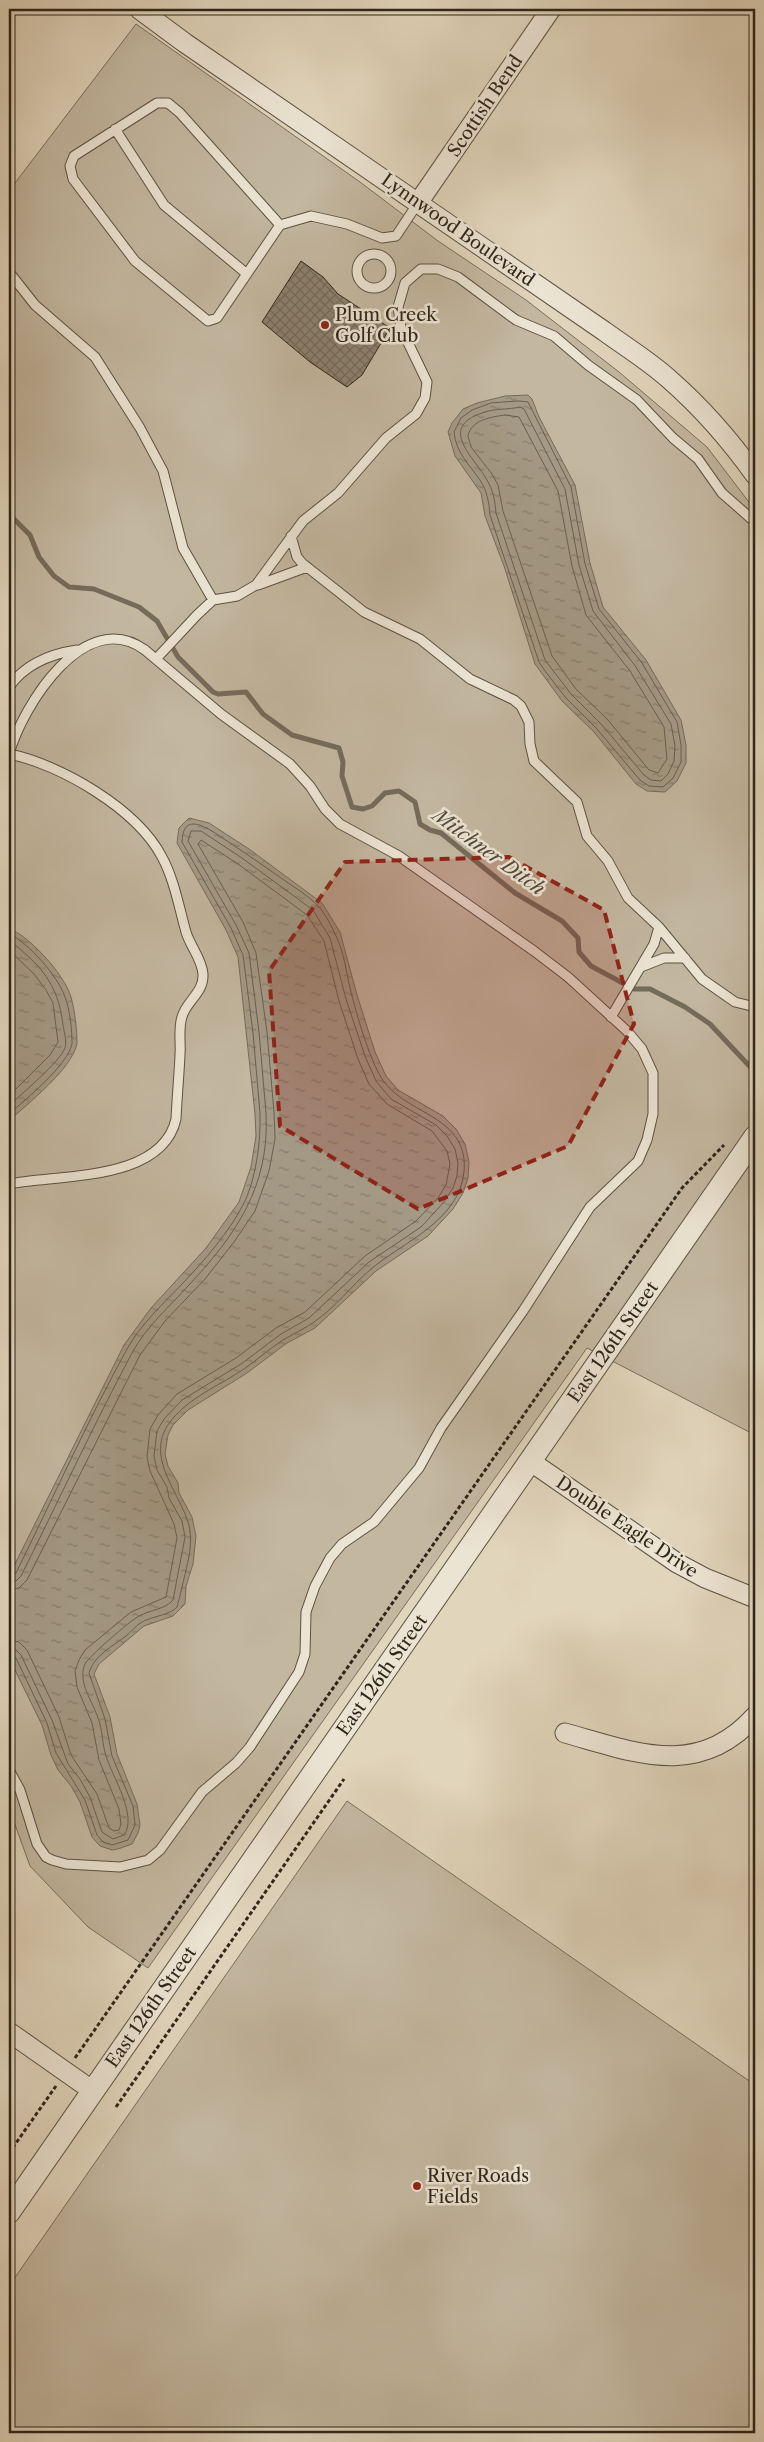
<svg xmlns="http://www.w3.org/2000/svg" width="764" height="2442" font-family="'Libre Caslon Text',serif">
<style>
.grass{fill:#c3b7a0;stroke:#796e5c}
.water{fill:url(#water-ripples);stroke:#756b5a}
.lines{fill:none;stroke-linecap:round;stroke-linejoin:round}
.shore{stroke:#6a5f4f;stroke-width:1}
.stream{stroke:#756b5a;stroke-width:5}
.building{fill:url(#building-cross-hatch);stroke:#2f2519}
.service-casing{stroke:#5c5142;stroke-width:11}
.minor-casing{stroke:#5c5142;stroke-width:21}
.tertiary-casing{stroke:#5c5142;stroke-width:24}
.path{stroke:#2f2519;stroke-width:3;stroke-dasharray:4 2.5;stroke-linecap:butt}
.service{stroke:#ece4d3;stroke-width:9}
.minor{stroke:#ece4d3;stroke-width:19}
.tertiary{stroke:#ece4d3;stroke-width:22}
.marked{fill:#8f2418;fill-opacity:0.2;stroke:#8f2418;stroke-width:4;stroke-dasharray:10 6;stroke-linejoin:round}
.poi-dot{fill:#8f2418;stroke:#ece4d3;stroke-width:2}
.labels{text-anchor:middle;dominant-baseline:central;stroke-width:5;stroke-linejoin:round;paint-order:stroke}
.street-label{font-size:18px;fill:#2f2519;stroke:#ece4d3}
.poi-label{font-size:18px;fill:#2f2519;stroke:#ece4d3;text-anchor:start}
.water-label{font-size:19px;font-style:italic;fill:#524839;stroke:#ece4d3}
</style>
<defs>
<pattern id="water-ripples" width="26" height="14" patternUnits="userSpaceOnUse" patternTransform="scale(1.25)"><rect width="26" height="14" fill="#a49985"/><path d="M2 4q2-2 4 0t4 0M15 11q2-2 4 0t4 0" fill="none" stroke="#867d6c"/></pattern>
<pattern id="building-cross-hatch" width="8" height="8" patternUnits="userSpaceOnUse" patternTransform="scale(1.25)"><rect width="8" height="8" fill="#8c816e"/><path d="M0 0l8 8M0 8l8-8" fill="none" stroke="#73695a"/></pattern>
</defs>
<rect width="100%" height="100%" fill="#e1d5bc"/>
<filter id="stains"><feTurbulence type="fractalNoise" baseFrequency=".004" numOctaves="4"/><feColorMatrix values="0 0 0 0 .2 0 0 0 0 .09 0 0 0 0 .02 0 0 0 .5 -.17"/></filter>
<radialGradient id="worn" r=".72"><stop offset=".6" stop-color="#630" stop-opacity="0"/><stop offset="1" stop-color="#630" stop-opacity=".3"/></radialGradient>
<path class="grass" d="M136 24 360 182 438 241 526 300 619 372 707 447 755 510V1435L587 1348 148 1968 88 1927 30 1866 9 1808V177L15 183Z
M347 1801 755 2085V2433H9V2286Z"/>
<path class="water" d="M505 396 528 395 532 399 539 417 575 485 590 563 603 607 646 660 681 720 686 745V763L677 781 665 792 647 791 636 784 594 732 562 701 535 664 504 566 485 516 481 493 455 456 448 432 452 423 463 409 477 403Z
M189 818 209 823 249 849 322 903 340 932 357 995 375 1052 386 1076 398 1090 443 1116 456 1129 465 1144 469 1162 468 1178 463 1193 453 1209 428 1236 376 1271 315 1328 287 1343 247 1373 188 1410 173 1425 168 1435 165 1454 168 1466 178 1483 179 1493 192 1517 196 1536 193 1564 186 1586 185 1604 173 1616 144 1626 99 1664 94 1674 110 1717 117 1754 137 1804 140 1825 138 1833 132 1844 118 1849 112 1850 100 1846 92 1837 80 1802 71 1786 58 1770 51 1755 42 1725 12 1664 9 1652V1576L124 1345 151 1308 206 1248 239 1202 251 1167 256 1136 255 1114 238 957 226 930 177 843 179 828Z
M9 928C31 938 64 974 71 997 75 1012 77 1029 77 1044 71 1070 28 1103 9 1121Z"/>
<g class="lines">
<path class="shore" d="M519 401 528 402 571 487 585 564 599 609 642 663 677 722 681 745V762L673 778 663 787 649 786 640 780 597 729 566 698 545 671 539 662 490 515C489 502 487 491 480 480 469 464 456 453 454 432L461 418 472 410 491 403Z
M520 407 524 409 565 489 579 565 593 611 636 667 671 724 675 746 674 761 668 774 661 781 651 780 644 775 602 725 571 694 545 660 496 513C495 501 493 490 487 480 475 458 437 428 482 413 495 408 507 410 520 407Z
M505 415 519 417 558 491 572 566 586 615 630 671 664 727 667 759 658 773 649 770 608 720 576 689 552 656 503 511 498 485 492 474 471 447 468 436C471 420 491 417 505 415Z
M9 933C29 944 58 976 65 997 70 1010 72 1029 72 1044 67 1066 26 1099 9 1114
M9 940C41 966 58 983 63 1025 64 1032 67 1040 65 1048 59 1063 22 1093 9 1106
M9 950 34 974 46 990 53 1003 58 1042 50 1055 9 1096
M9 1576 16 1573C53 1498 87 1422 127 1349 141 1324 163 1304 183 1283 204 1261 229 1232 243 1205 256 1180 261 1141 260 1113L253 1033 243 955 231 928 182 842C183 816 199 823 215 833 238 848 261 864 284 880 295 888 309 896 318 906 325 913 332 927 336 936 344 952 346 971 350 988 356 1013 369 1058 382 1079 407 1116 469 1115 464 1172 459 1221 403 1242 371 1269 351 1286 335 1308 314 1322 304 1329 293 1334 283 1340 269 1349 257 1360 244 1369 222 1384 194 1395 175 1416 142 1451 174 1484 187 1519 192 1532 191 1548 188 1561 187 1567 178 1604 177 1607 170 1615 154 1616 144 1621 137 1624 132 1631 126 1636 112 1647 94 1655 89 1673L105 1719 112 1756 133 1806 135 1825 128 1840 112 1845 103 1842 97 1835 85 1800 56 1753 47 1723 16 1658 9 1654
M9 1582 16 1581 21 1576C58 1502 93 1426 132 1353 146 1327 169 1307 188 1286 236 1235 270 1186 266 1113L259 1032 249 953 236 925 188 841 191 831H201L242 858 313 910 330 938 346 999 365 1056 376 1081 391 1099 436 1125 447 1136 455 1149 458 1163 457 1176 453 1188 444 1202 421 1227 369 1262 309 1318 281 1334 241 1364 182 1400 164 1419 157 1431 154 1456 157 1470 167 1487 169 1498 182 1521 185 1537 173 1600C166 1609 150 1610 139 1616 131 1620 88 1657 85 1664 77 1682 93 1702 98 1718 103 1731 102 1744 106 1756 112 1776 138 1816 124 1835L113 1839 102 1832 90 1797 80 1779 68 1764 52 1720 21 1655 16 1650 9 1648
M9 1590 19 1588 27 1580 140 1355 165 1321 205 1279 234 1242 255 1211 269 1171 275 1139 274 1112 267 1032 256 953 243 922 198 844 201 840 238 864 307 915 324 941 339 1001 358 1059 369 1084 387 1104 432 1131 447 1151 450 1164 446 1185 438 1198 416 1221 365 1256 305 1312 276 1328 236 1358 177 1394 158 1415 150 1429 147 1457 150 1471 174 1524 177 1538 166 1597 131 1612 85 1650 79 1660 75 1671 77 1687 92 1723 99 1760 119 1809 121 1824 119 1830 114 1831 109 1828 97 1794 71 1755 59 1717 27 1650 19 1642 9 1640"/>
<path class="stream" d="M9 514 30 535 39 557 54 576 69 587 94 589 139 607 157 621 178 657 213 692 218 694 246 692 263 714 292 735 339 748 343 762 342 776 352 807 363 809 372 806 385 793 399 791 415 802 420 824 430 830 441 833 515 893 562 921 578 938 579 952 591 966 634 989H650L685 1007 710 1024 755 1072"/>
</g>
<path class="building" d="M301 261 323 277 338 294 390 328 362 375 347 387 310 362 262 322Z"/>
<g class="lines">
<defs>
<path id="service" d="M115 129 164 205 247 274
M280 225 180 113 168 103H157L74 156 70 166 73 179 135 261 208 321 217 318 280 225 311 216 347 224 382 238 396 236 418 203
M357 271a17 17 0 1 1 34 0a17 17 0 1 1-34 0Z
M9 272 35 305 95 357 140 428 163 471 183 548 213 600
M291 536 297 557 302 563 364 612 420 639 470 679 514 700 521 706 529 722 530 744 534 761 577 802 587 836 608 861 628 898 659 927 702 979 735 1002 755 1007
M258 585 307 567
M156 659 197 615 213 600 237 596 256 585 303 521 338 493 386 438 416 414 425 398 427 382 401 328 398 307 405 283 421 269H438L458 277 516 320 554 336 588 365 637 400 673 438 698 459 722 493 755 522
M9 687C25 664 50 654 77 650
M9 754C60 764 137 809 162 857 174 879 179 907 186 932 190 946 202 959 203 974 204 993 186 1001 182 1017 178 1029 181 1042 180 1055 179 1076 177 1097 176 1119 162 1182 59 1174 9 1184
M641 967 664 958H685
M611 1017 654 944 659 927
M9 1770 20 1790 37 1844 46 1857 52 1860 66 1864 120 1867 148 1860 160 1850 202 1792 236 1763 250 1747 299 1672 305 1654 306 1612 315 1586 330 1558 342 1544 374 1522 419 1468 441 1428 523 1311 590 1207 638 1161 647 1140 653 1114V1073L642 1049 627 1031 568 977 534 951 399 856 340 824 325 809 310 786 290 764 221 714 145 650C85 606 23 705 9 754"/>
<path id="minor" d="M139 9 185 43 604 331C626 347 649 361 669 379 701 407 730 440 755 475
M418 203 551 9
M530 1461 677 1563 705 1578 755 1598
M565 1733C634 1752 698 1780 755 1716
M9 2032 93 2091"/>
<path id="tertiary" d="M9 2212 755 1137"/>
</defs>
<use href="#service" class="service-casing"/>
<use href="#minor" class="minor-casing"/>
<use href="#tertiary" class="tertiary-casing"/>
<path class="path" d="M75 2058 682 1188 724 1145
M116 2107 344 1779
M9 2153 56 2086"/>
<use href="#service" class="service"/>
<use href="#minor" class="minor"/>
<use href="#tertiary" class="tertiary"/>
</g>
<path class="marked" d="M509 857 604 910 634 1024 568 1146 418 1209 280 1126 269 971 345 862Z"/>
<g class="poi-dot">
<circle cx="325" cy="325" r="5"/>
<circle cx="417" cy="2186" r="5"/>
</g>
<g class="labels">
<g class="street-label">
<text transform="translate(485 106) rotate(-56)">Scottish Bend</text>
<text transform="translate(458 230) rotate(35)">Lynnwood Boulevard</text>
<text transform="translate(613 1342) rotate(-55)">East 126th Street</text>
<text transform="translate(627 1527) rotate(34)">Double Eagle Drive</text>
<text transform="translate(382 1675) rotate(-55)">East 126th Street</text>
<text transform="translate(151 2007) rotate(-55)">East 126th Street</text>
</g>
<g class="poi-label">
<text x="335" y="315">Plum Creek<tspan x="335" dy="21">Golf Club</tspan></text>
<text x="427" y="2176">River Roads<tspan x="427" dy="21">Fields</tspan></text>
</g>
<g class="water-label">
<text transform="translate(489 852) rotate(36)">Mitchner Ditch</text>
</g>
</g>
<rect width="764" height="2442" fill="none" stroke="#e1d5bc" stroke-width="30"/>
<rect x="10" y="10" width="744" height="2422" fill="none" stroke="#2f2519" stroke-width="2.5"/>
<rect x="15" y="15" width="734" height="2412" fill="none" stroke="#2f2519"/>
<rect width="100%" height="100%" filter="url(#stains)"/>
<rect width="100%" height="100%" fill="url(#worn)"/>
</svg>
